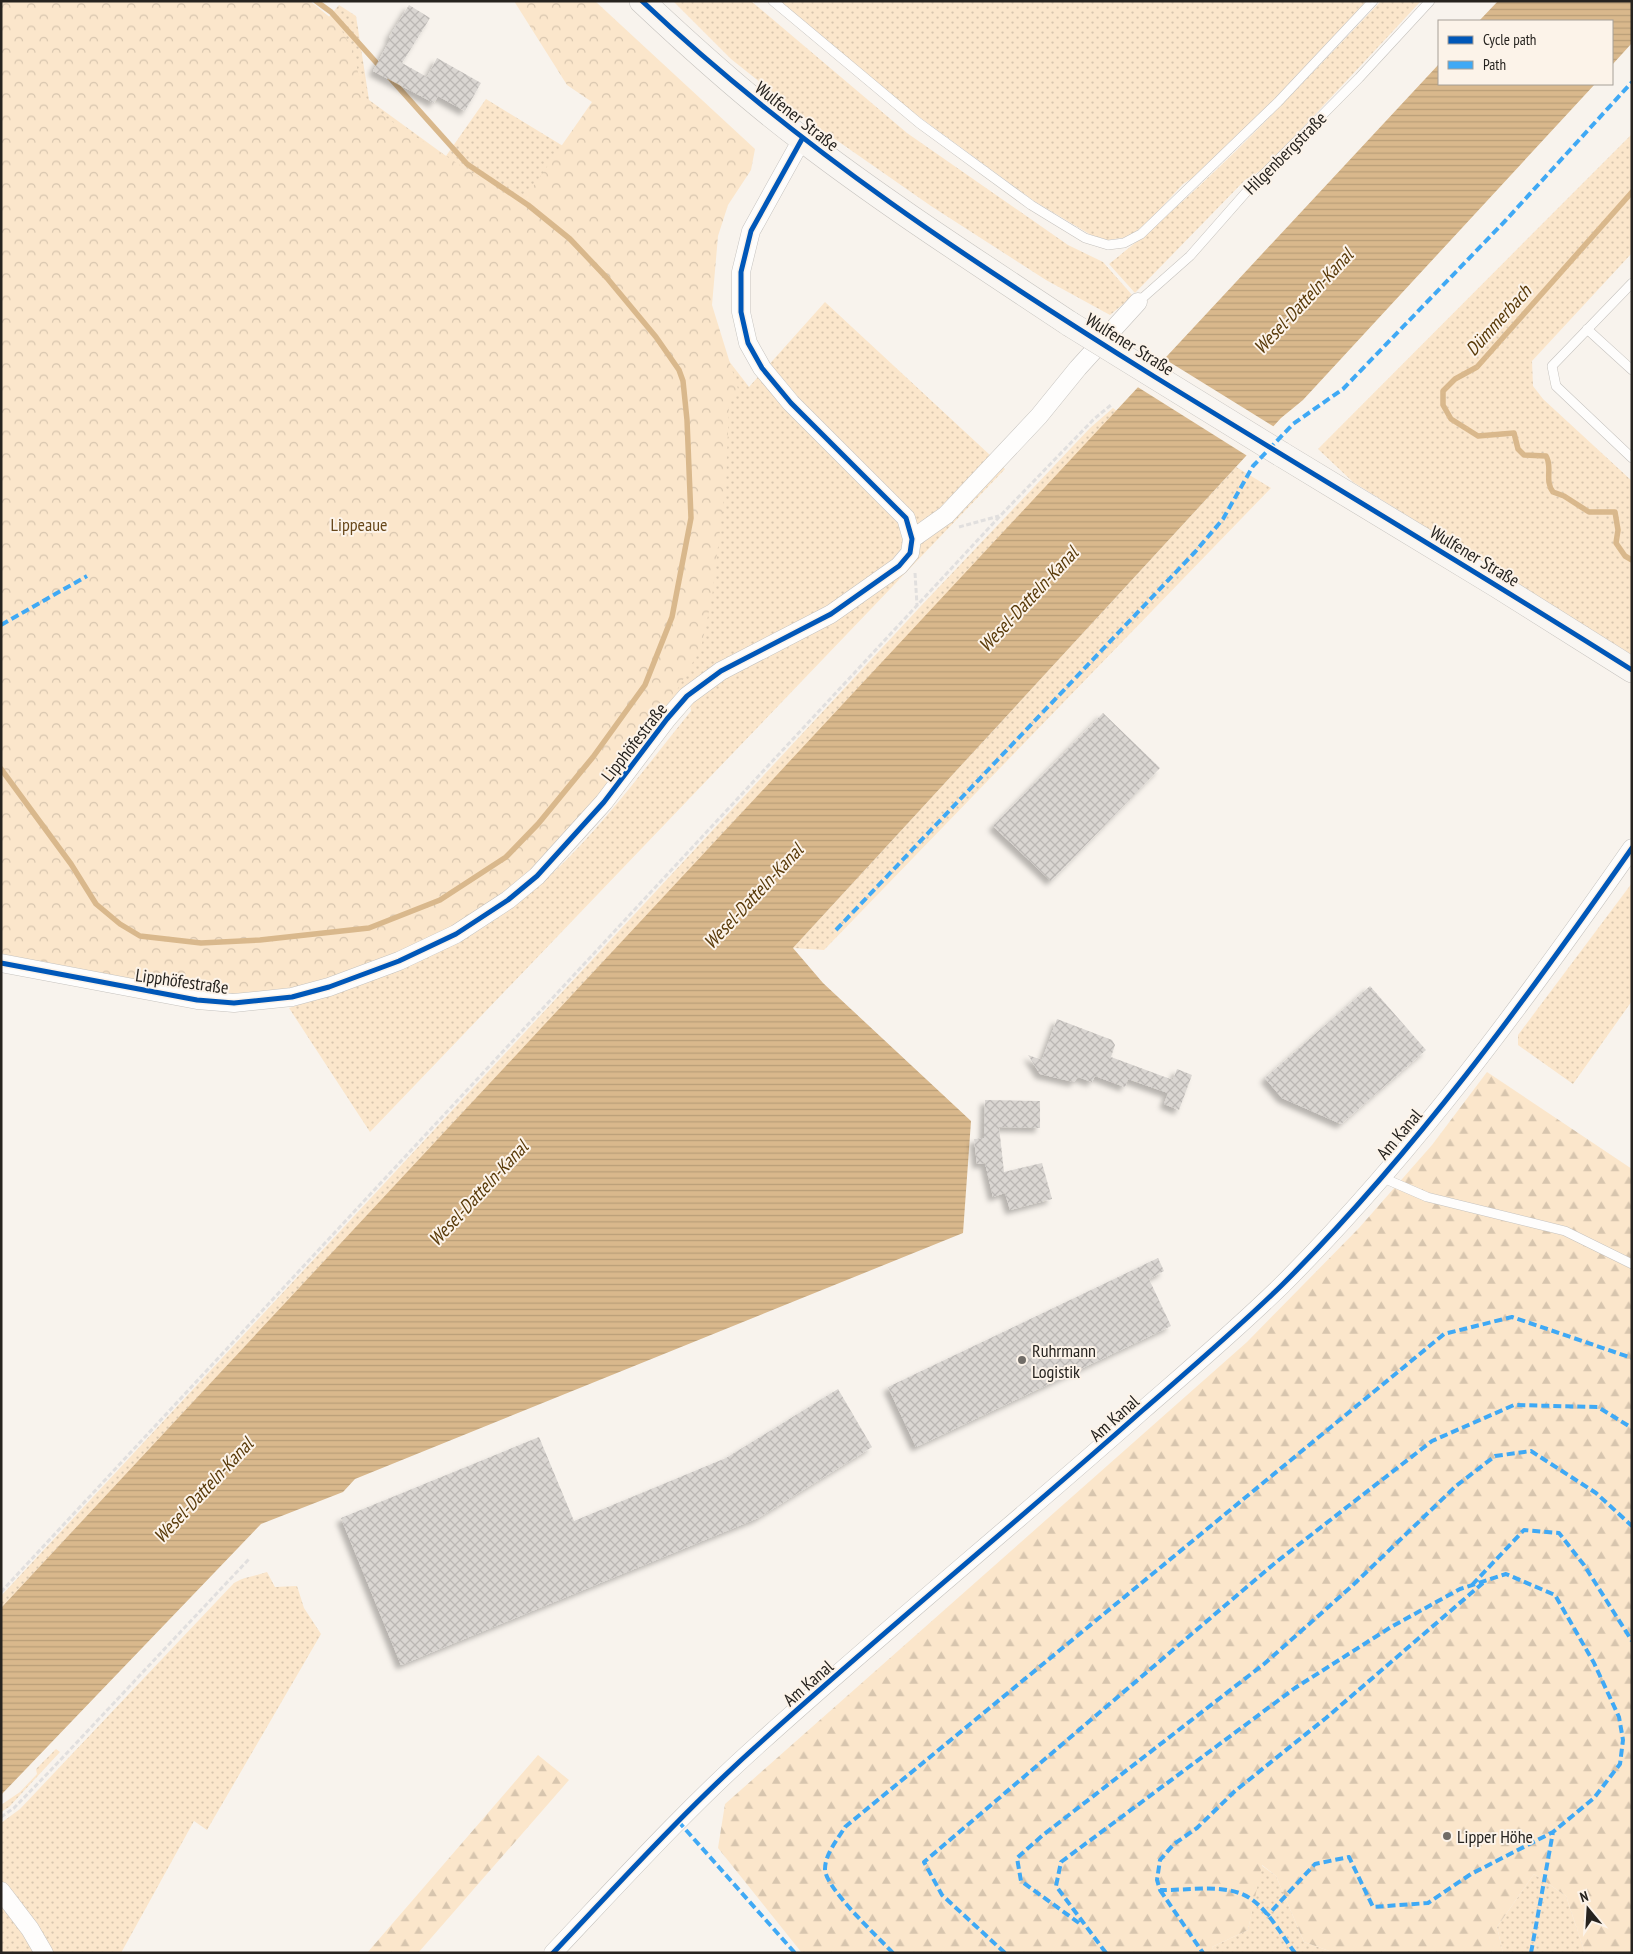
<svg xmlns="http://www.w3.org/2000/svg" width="1633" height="1954" font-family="'PT Sans Narrow',sans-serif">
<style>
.grass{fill:url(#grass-dots)}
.forest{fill:url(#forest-firs)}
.park{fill:url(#park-crowns)}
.water{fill:url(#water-rules)}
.pier{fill:#f8f3ed}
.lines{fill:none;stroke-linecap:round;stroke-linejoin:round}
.stream{stroke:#d9b88c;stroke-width:5.5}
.building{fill:url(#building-cross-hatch);filter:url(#shadow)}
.lane-casing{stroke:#c5c2be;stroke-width:10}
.street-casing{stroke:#c5c2be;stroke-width:19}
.secondary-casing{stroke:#c5c2be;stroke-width:26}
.path{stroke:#e1dfde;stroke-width:3;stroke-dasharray:5 2.5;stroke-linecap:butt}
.lane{stroke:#fefdfc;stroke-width:9}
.street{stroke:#fefdfc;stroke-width:18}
.secondary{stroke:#f9f6f2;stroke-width:25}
.secondary-bridge-casing{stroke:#c5c2be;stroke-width:26;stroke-linecap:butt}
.secondary-bridge{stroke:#f9f6f2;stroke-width:25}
.quiet{stroke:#3fa9f5;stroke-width:4;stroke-dasharray:8 4;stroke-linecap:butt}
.cycleway-casing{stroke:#fcf3e9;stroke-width:8}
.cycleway{stroke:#0057b8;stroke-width:5}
.poi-dot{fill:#706c67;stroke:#fcf3e9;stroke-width:2}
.labels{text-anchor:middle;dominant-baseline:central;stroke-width:4;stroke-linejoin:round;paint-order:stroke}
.street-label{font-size:18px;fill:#26231f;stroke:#fcf3e9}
.park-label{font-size:18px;fill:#68481b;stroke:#fcf3e9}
.poi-label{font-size:18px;fill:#26231f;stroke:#fcf3e9;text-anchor:start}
.water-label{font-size:19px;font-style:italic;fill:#583908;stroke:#fcf3e9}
</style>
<defs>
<pattern id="grass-dots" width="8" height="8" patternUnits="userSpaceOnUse" patternTransform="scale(1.25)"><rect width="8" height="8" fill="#fbe6cb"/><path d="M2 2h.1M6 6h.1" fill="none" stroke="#d7c5ae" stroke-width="1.8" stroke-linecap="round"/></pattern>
<pattern id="forest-firs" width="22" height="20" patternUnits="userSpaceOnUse" patternTransform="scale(1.25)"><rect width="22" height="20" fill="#fbe6cb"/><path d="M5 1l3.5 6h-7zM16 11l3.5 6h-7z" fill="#d7c5ae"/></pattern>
<pattern id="park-crowns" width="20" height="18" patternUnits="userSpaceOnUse" patternTransform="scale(1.25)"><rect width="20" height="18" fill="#fbe6cb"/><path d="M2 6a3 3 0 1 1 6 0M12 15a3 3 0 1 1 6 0" fill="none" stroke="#d7c5ae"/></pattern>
<pattern id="water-rules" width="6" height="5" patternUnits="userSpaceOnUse" patternTransform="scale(1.25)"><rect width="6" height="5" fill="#d9b88c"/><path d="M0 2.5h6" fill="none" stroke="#ba9e78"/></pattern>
<pattern id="building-cross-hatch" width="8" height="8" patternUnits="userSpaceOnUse" patternTransform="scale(1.25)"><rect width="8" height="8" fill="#dad6d2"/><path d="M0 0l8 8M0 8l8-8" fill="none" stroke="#bbb7b4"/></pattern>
<filter id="shadow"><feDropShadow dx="-4.5" dy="4.5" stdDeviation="2.5" flood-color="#0004"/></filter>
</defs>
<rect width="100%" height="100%" fill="#f8f3ed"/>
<path class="grass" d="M1 1H304L328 18 339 5 356 16 369 100 446 156 486 99 563 146 749 387 825 302 1005 469 370 1132 289 1008C367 982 448 957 513 907 583 854 636 779 691 711L688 688 669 710Z
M673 1H751L907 133 1068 245 1103 262 1133 296 1110 315 1046 280 931 206 809 121 731 59Z
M780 1H1367L1280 94 1194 177 1183 184 1147 223 1128 237 1107 240 1091 235 1034 201 899 102Z
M1381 1H1421L1265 168 1245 180 1135 293 1109 264C1208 186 1294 92 1381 1Z
M1632 134V253L1532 361 1533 386 1543 399 1632 481V655L1353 482 1318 449Z
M1113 408 1117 411 1 1608V1596L920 607 1090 428Z
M1236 467 1271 488 824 950 793 948Z
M1632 883V1001L1573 1084 1518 1045V1035Z
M267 1572 275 1587 297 1586 304 1608 321 1634 207 1830 194 1821 121 1953H53C42 1926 21 1903 1 1882V1823L20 1809 234 1583C243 1577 256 1576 267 1572Z
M56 1749 60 1752 9 1807 1 1812V1805L20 1792 37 1774 36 1769Z
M1261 1865 1276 1876 1304 1942 1335 1953H1215L1212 1947 1248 1930Z
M1534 1874 1566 1896 1585 1953H1503L1497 1927Z
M1 1904 6 1908 36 1953H1Z"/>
<path class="forest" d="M1487 1072 1632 1169V1953H1585L1566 1896 1534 1874 1497 1927 1503 1953H1335L1304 1942 1276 1876 1262 1865 1248 1930 1212 1947 1215 1953H802L718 1848 725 1804 1247 1342 1359 1228 1432 1145Z
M538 1755 569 1780 418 1953H367Z"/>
<path class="park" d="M1 1H310L338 24 354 52 362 93 377 112 521 204 592 102 567 85 514 1H595L755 149 751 170 728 205 718 236 712 305 738 389 729 405 726 480 712 597 701 648 669 704 531 882 361 979 211 1000 1 965Z"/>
<path class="water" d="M1498 1H1632V43L1612 65V21H1479Z
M1439 64V84H1595L1303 400 1281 418 793 948 823 983 971 1121 963 1233 355 1479 343 1492 261 1524 1 1795V1608Z"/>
<path class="pier" d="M1163 358 1276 428 1249 457 1136 386Z"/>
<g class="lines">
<path class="stream" d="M316 1 331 12 382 69
M1632 192 1477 367 1455 379 1443 391V405L1451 419 1478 436 1514 433 1518 449 1524 455 1546 456C1553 467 1544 480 1553 492L1564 496 1589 512H1615L1618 530 1616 543 1625 556 1632 560
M1 769 71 864 96 904 120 924 140 936 201 943 260 940 369 928 440 900 506 857 538 824 593 757 645 685 672 617 691 518 687 420 683 381 679 370 656 337 607 278 570 239 528 205 467 164 390 78"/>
</g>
<path class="building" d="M409 5 430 18 402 63 427 77 437 58 481 83 465 111 438 96 434 103 373 71 391 38 389 37Z
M1103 713 1160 768 1051 881 993 826Z
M1370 986 1426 1050 1341 1124 1282 1098 1265 1078Z
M1057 1019 1112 1040 1115 1045 1111 1057 1173 1080 1177 1069 1192 1075 1179 1110 1164 1104 1168 1093 1128 1079 1125 1087 1095 1076 1092 1082 1078 1077 1074 1082 1040 1074 1028 1055 1042 1060Z
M985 1100 1040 1101V1128L999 1127 1004 1172 1042 1163 1052 1199 1010 1210 1005 1193 993 1197 985 1163 977 1164 974 1139 984 1138Z
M1158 1258 1164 1271 1149 1279 1171 1326 916 1447 888 1387Z
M838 1389 872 1447 758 1518 401 1665 341 1518 539 1437 574 1521 726 1458Z"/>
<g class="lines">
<defs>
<path id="lane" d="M773 1 919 123 1031 205 1085 238 1108 245 1124 243 1141 234 1278 102 1373 1
M1632 283 1552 366 1556 386 1632 458
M1138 302 1190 256 1248 190 1359 78 1430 1
M1587 329 1632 370
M1381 1177 1427 1197 1565 1231 1632 1264"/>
<path id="street" d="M912 539 946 515 1039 416 1078 368 1138 302
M1 963 197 1000 234 1003 292 997 329 987 399 961 456 934 508 900 537 876 604 802 667 719 687 696 721 671 831 614 899 566 910 553 912 539 906 518 791 403 762 368 748 343 741 312V272L751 231 802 139
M1 1891 30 1929 44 1953
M553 1953C621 1881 687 1808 761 1742 886 1629 1017 1522 1143 1410 1190 1369 1237 1329 1282 1285 1414 1153 1525 1001 1632 848"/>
<path id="secondary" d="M642 1C693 49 746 97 802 139 888 205 980 264 1070 324
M1281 454 1497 585 1632 670"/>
</defs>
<use href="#lane" class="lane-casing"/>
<use href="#street" class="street-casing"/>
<use href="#secondary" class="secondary-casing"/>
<path class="path" d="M959 527 999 516
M915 573 917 605
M1 1592 1000 516 1094 419 1111 405
M1 1817 14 1808 50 1771 249 1559"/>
<use href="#lane" class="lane"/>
<use href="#street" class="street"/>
<use href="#secondary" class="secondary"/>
<defs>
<path id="secondary-bridge" d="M1070 324 1281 454"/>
</defs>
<use href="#secondary-bridge" class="secondary-bridge-casing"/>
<use href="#secondary-bridge" class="secondary-bridge"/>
<path class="quiet" d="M1 625 87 576
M836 930 1195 552 1223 519 1253 466 1293 424 1343 389 1506 220 1632 82
M1472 1585 1524 1530 1559 1533 1584 1565 1632 1641
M678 1821 795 1953
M1160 1890 1203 1953
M1079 1923 1021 1881 1017 1858 1043 1835 1264 1664 1352 1586 1456 1486 1495 1456 1531 1451 1596 1493 1632 1526
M893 1953C878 1937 825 1888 825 1869 825 1854 838 1839 845 1827L1444 1334 1512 1317 1632 1358
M1005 1953 942 1895 924 1862 1275 1563 1432 1441 1514 1405 1598 1407 1632 1428
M1106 1953 1056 1886 1061 1862 1295 1688 1391 1627 1460 1589 1506 1574 1555 1595 1594 1663 1619 1717 1623 1740 1620 1764 1594 1798 1553 1832 1471 1874 1428 1903 1373 1907 1349 1857 1315 1864 1267 1916
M1295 1953C1282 1936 1269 1911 1251 1899 1227 1882 1187 1891 1160 1890L1157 1880 1160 1860 1174 1844 1197 1828 1235 1791 1326 1718 1483 1583
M1531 1953 1553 1832"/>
<defs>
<path id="cycleway" d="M642 1C798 148 974 264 1155 377 1314 475 1474 570 1632 670
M1 963 197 1000 234 1003 292 997 329 987 399 961 456 934 508 900 537 876 604 802 667 719 687 696 721 671 831 614 899 566 910 553 912 539 906 518 791 403 762 368 748 343 741 312V272L751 231 802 139
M553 1953C621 1881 687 1808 761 1742 886 1629 1017 1522 1143 1410 1190 1369 1237 1329 1282 1285 1414 1153 1525 1001 1632 848"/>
</defs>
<use href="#cycleway" class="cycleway-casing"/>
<use href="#cycleway" class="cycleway"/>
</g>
<g class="poi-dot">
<circle cx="1022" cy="1360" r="5"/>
<circle cx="1447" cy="1836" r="5"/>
</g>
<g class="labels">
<g class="street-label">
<text transform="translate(797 116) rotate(38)">Wulfener Straße</text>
<text transform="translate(1285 153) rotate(-45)">Hilgenbergstraße</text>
<text transform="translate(1130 344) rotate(32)">Wulfener Straße</text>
<text transform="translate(1475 556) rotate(31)">Wulfener Straße</text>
<text transform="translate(634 742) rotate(-52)">Lipphöfestraße</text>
<text transform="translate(182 981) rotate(8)">Lipphöfestraße</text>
<text transform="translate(1399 1134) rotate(-50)">Am Kanal</text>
<text transform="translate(1114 1418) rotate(-42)">Am Kanal</text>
<text transform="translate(808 1683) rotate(-41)">Am Kanal</text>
</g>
<g class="park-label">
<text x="359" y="524">Lippeaue</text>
</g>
<g class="poi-label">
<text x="1032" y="1350">Ruhrmann<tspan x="1032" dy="21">Logistik</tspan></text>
<text x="1457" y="1836">Lipper Höhe</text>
</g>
<g class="water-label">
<text transform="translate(1303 301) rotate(-47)">Wesel-Datteln-Kanal</text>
<text transform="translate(1498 320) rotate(-48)">Dümmerbach</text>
<text transform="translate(1028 599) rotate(-47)">Wesel-Datteln-Kanal</text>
<text transform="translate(753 896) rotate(-47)">Wesel-Datteln-Kanal</text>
<text transform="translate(478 1193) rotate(-47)">Wesel-Datteln-Kanal</text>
<text transform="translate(203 1490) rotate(-47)">Wesel-Datteln-Kanal</text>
</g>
</g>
<rect width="1633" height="1954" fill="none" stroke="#26231f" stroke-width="5"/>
<rect x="1438" y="20" width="175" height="65" fill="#fcf3e9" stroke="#a6a098"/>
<rect x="1448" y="36" width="25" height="8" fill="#0057b8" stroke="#a6a098"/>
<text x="1483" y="45" font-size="15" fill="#26231f">Cycle path</text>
<rect x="1448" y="61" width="25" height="8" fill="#3fa9f5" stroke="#a6a098"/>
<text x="1483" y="70" font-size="15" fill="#26231f">Path</text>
<g transform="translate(1588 1909) rotate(342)" stroke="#fcf3e9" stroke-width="4" paint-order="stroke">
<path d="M0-4L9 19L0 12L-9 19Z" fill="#26231f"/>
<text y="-8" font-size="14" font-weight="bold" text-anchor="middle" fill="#26231f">N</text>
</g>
</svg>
